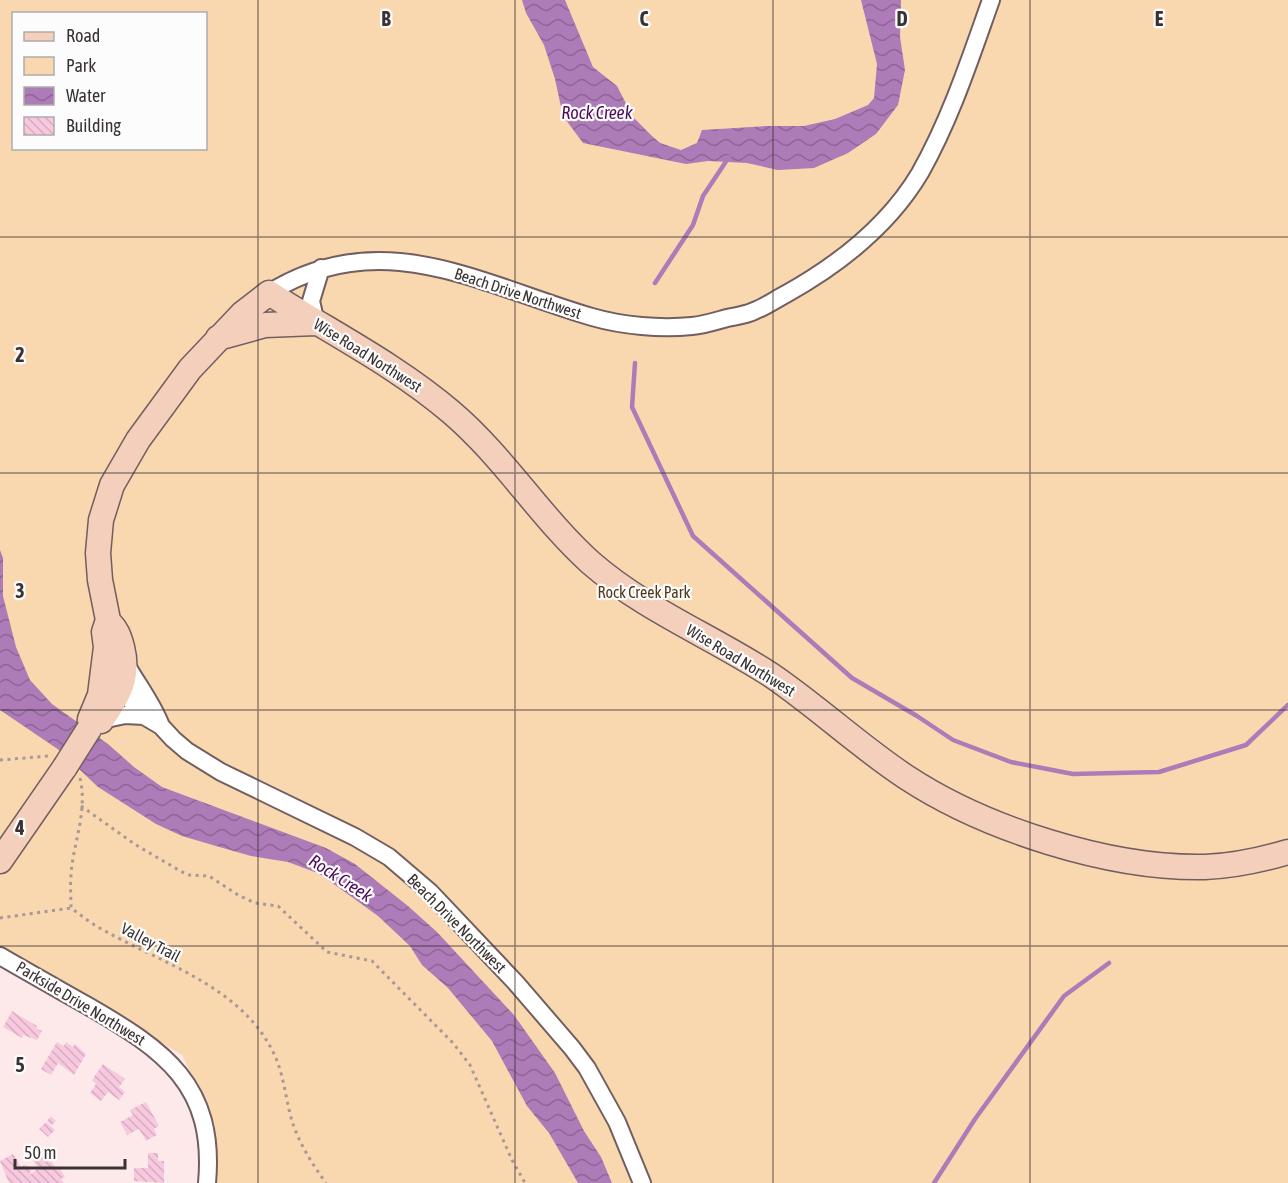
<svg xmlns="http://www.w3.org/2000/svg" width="1288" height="1183" font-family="'Asap Condensed',sans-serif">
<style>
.park{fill:#fad8af;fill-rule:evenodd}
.water{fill:url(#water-waves)}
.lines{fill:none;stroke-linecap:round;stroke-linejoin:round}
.stream{stroke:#ac7bb8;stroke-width:4.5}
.building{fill:url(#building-back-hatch)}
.street-casing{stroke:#715f60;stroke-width:20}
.secondary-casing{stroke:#715f60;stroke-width:27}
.path{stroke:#a79899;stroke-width:3;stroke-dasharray:3 4.5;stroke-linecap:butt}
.street{stroke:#fff;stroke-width:16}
.secondary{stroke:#f4cfbb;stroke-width:24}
.secondary-bridge-casing{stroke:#715f60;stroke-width:27;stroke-linecap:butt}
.secondary-bridge{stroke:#f4cfbb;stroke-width:24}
.grid{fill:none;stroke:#3a3232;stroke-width:1.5;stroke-opacity:0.55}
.labels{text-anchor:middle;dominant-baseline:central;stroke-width:4.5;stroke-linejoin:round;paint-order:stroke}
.street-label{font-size:16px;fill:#3a3232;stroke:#fcfcfc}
.park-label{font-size:16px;fill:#4f381b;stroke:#fcfcfc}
.water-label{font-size:18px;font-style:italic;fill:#4c0c59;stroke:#fcfcfc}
.grid-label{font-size:20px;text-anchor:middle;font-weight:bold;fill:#3a3232;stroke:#fcfcfc;stroke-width:4.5;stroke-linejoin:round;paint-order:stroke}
</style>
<defs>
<pattern id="water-waves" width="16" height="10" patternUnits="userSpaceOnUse" patternTransform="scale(1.5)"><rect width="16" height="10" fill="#ac7bb8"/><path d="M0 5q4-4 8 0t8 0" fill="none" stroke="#8d6596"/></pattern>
<pattern id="building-back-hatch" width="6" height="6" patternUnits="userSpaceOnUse" patternTransform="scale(1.5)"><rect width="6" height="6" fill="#f8c8df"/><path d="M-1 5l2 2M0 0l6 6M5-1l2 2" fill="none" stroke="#d5acc0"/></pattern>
</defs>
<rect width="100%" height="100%" fill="#fee9ea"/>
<path class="park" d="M0 0H1288V1183H213L215 1125 182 1055 0 946ZM14 14H206V148H14Z"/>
<path class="water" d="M522 0H565L593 67 617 86 633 117 652 136 660 143 681 150 697 143 702 130 766 126H804L835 119 868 105 874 98 877 64 861 0H901L900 37 905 70 898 105 876 134 848 153 814 168 778 170 747 163 708 161 686 164 583 143 563 116 555 79 544 45 526 13Z
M0 550 3 558V596L16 647 30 680 52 704 108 744 134 767 162 787 326 848 355 864 408 906 437 932 514 1015 555 1073 584 1131 601 1157 612 1183H578L549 1133 527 1106 492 1041 448 988 422 965 410 946 378 916 320 874 288 862 251 856 216 846 182 836 156 824 98 787 59 750 0 710Z"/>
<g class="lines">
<path class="stream" d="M655 283 693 225 703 196 729 157
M635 363 632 407 693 536 852 678 917 716 953 740 1011 762 1073 774 1159 772 1246 745 1288 705
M934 1183 975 1119 1064 996 1109 963"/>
</g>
<path class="building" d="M12 1011 37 1026 36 1028 42 1031 37 1040 23 1035 22 1038 3 1027Z
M57 1042 64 1046 66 1042 73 1047 75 1044 86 1054 74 1075 58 1063 51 1075 41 1069Z
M103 1064 125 1079 119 1087 125 1092 119 1100 108 1092 101 1101 90 1093 96 1084 92 1080Z
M146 1102 159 1126 154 1129 157 1135 146 1141 139 1129 127 1135 120 1122 133 1115 130 1110Z
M51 1116 56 1121 52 1125 47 1121Z
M46 1122 55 1130 48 1137 39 1129Z
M46 1152 56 1169 59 1167 65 1177 61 1179 64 1183H9L0 1161 13 1154 21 1167 25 1165 30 1167 31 1171 29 1175 38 1169 33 1160Z
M148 1153H158V1161H164V1183L134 1181V1168H148Z"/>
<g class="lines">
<defs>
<path id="street" d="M269 293C381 223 482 285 592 317 623 326 660 329 692 326 704 325 716 321 727 318 736 316 746 315 754 311 765 307 776 299 786 294 838 265 889 225 920 173 951 118 970 59 991 0
M316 323 311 301 321 268
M126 664C137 684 153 704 161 726
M120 679 133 704 144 716 161 726 173 739 187 751 221 772 355 837 389 857 430 892 516 983 572 1048 587 1068 617 1122 642 1183
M102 720 125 715 144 716
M0 956C29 973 58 989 88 1006 164 1050 216 1085 207 1183"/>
<path id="secondary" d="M218 338 265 325 316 323
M101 721C118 695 130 679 122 647 119 636 117 630 109 622
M89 729 90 719 100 695 106 647 104 632 108 620 100 580 98 553 101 520 112 485 138 440 190 369 242 314 269 293C330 332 396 365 451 412 504 457 540 517 591 563 645 610 711 636 771 675 818 707 859 746 906 777 985 829 1110 869 1205 867 1233 866 1261 860 1288 852
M0 861 65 767"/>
</defs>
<use href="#street" class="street-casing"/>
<use href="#secondary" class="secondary-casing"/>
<path class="path" d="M0 760 49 756
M80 778C88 812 73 843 71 875 70 886 71 897 71 908 82 916 93 925 105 931 166 965 244 988 275 1056 285 1078 286 1105 294 1127 302 1148 313 1165 326 1183
M81 806 136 845 182 872 189 875 209 876 238 895 255 903 278 906 327 952 372 961 453 1043 470 1065 512 1160 525 1183
M0 918 71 908"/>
<use href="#street" class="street"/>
<use href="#secondary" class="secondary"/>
<defs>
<path id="secondary-bridge" d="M65 767 89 729"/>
</defs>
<use href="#secondary-bridge" class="secondary-bridge-casing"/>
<use href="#secondary-bridge" class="secondary-bridge"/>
</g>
<path class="grid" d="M258 0V1183M515 0V1183M773 0V1183M1030 0V1183M0 237H1288M0 473H1288M0 710H1288M0 946H1288"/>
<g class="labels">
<g class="street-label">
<text transform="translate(518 293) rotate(18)">Beach Drive Northwest</text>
<text transform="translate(368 355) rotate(32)">Wise Road Northwest</text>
<text transform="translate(741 660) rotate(31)">Wise Road Northwest</text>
<text transform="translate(457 923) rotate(45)">Beach Drive Northwest</text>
<text transform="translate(151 942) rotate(28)">Valley Trail</text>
<text transform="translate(81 1003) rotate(31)">Parkside Drive Northwest</text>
</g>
<g class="park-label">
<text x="644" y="592">Rock Creek Park</text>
</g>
<g class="water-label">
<text x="597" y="112">Rock Creek</text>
<text transform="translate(341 878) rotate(33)">Rock Creek</text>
</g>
</g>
<g class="grid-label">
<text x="386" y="26">B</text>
<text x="644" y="26">C</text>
<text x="902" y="26">D</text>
<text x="1159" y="26">E</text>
<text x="20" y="362">2</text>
<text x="20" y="598">3</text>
<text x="20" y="835">4</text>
<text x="20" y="1072">5</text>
</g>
<rect x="12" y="12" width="195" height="138" fill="#fcfcfc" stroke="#aeabab" stroke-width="1.5"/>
<rect x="24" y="32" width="30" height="9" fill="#f4cfbb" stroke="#aeabab" stroke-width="1.5"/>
<text x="66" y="42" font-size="18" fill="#3a3232">Road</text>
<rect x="24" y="57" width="30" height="18" fill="#fad8af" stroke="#aeabab" stroke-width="1.5"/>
<text x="66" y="72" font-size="18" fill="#3a3232">Park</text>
<rect x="24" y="87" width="30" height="18" fill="url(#water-waves)" stroke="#aeabab" stroke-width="1.5"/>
<text x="66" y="102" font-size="18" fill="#3a3232">Water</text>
<rect x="24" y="117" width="30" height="18" fill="url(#building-back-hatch)" stroke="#aeabab" stroke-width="1.5"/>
<text x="66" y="132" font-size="18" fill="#3a3232">Building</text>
<path d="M15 1159v9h110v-9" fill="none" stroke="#3a3232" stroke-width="3"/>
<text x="24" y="1159" font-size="18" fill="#3a3232" stroke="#fcfcfc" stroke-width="4.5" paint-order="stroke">50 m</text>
</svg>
